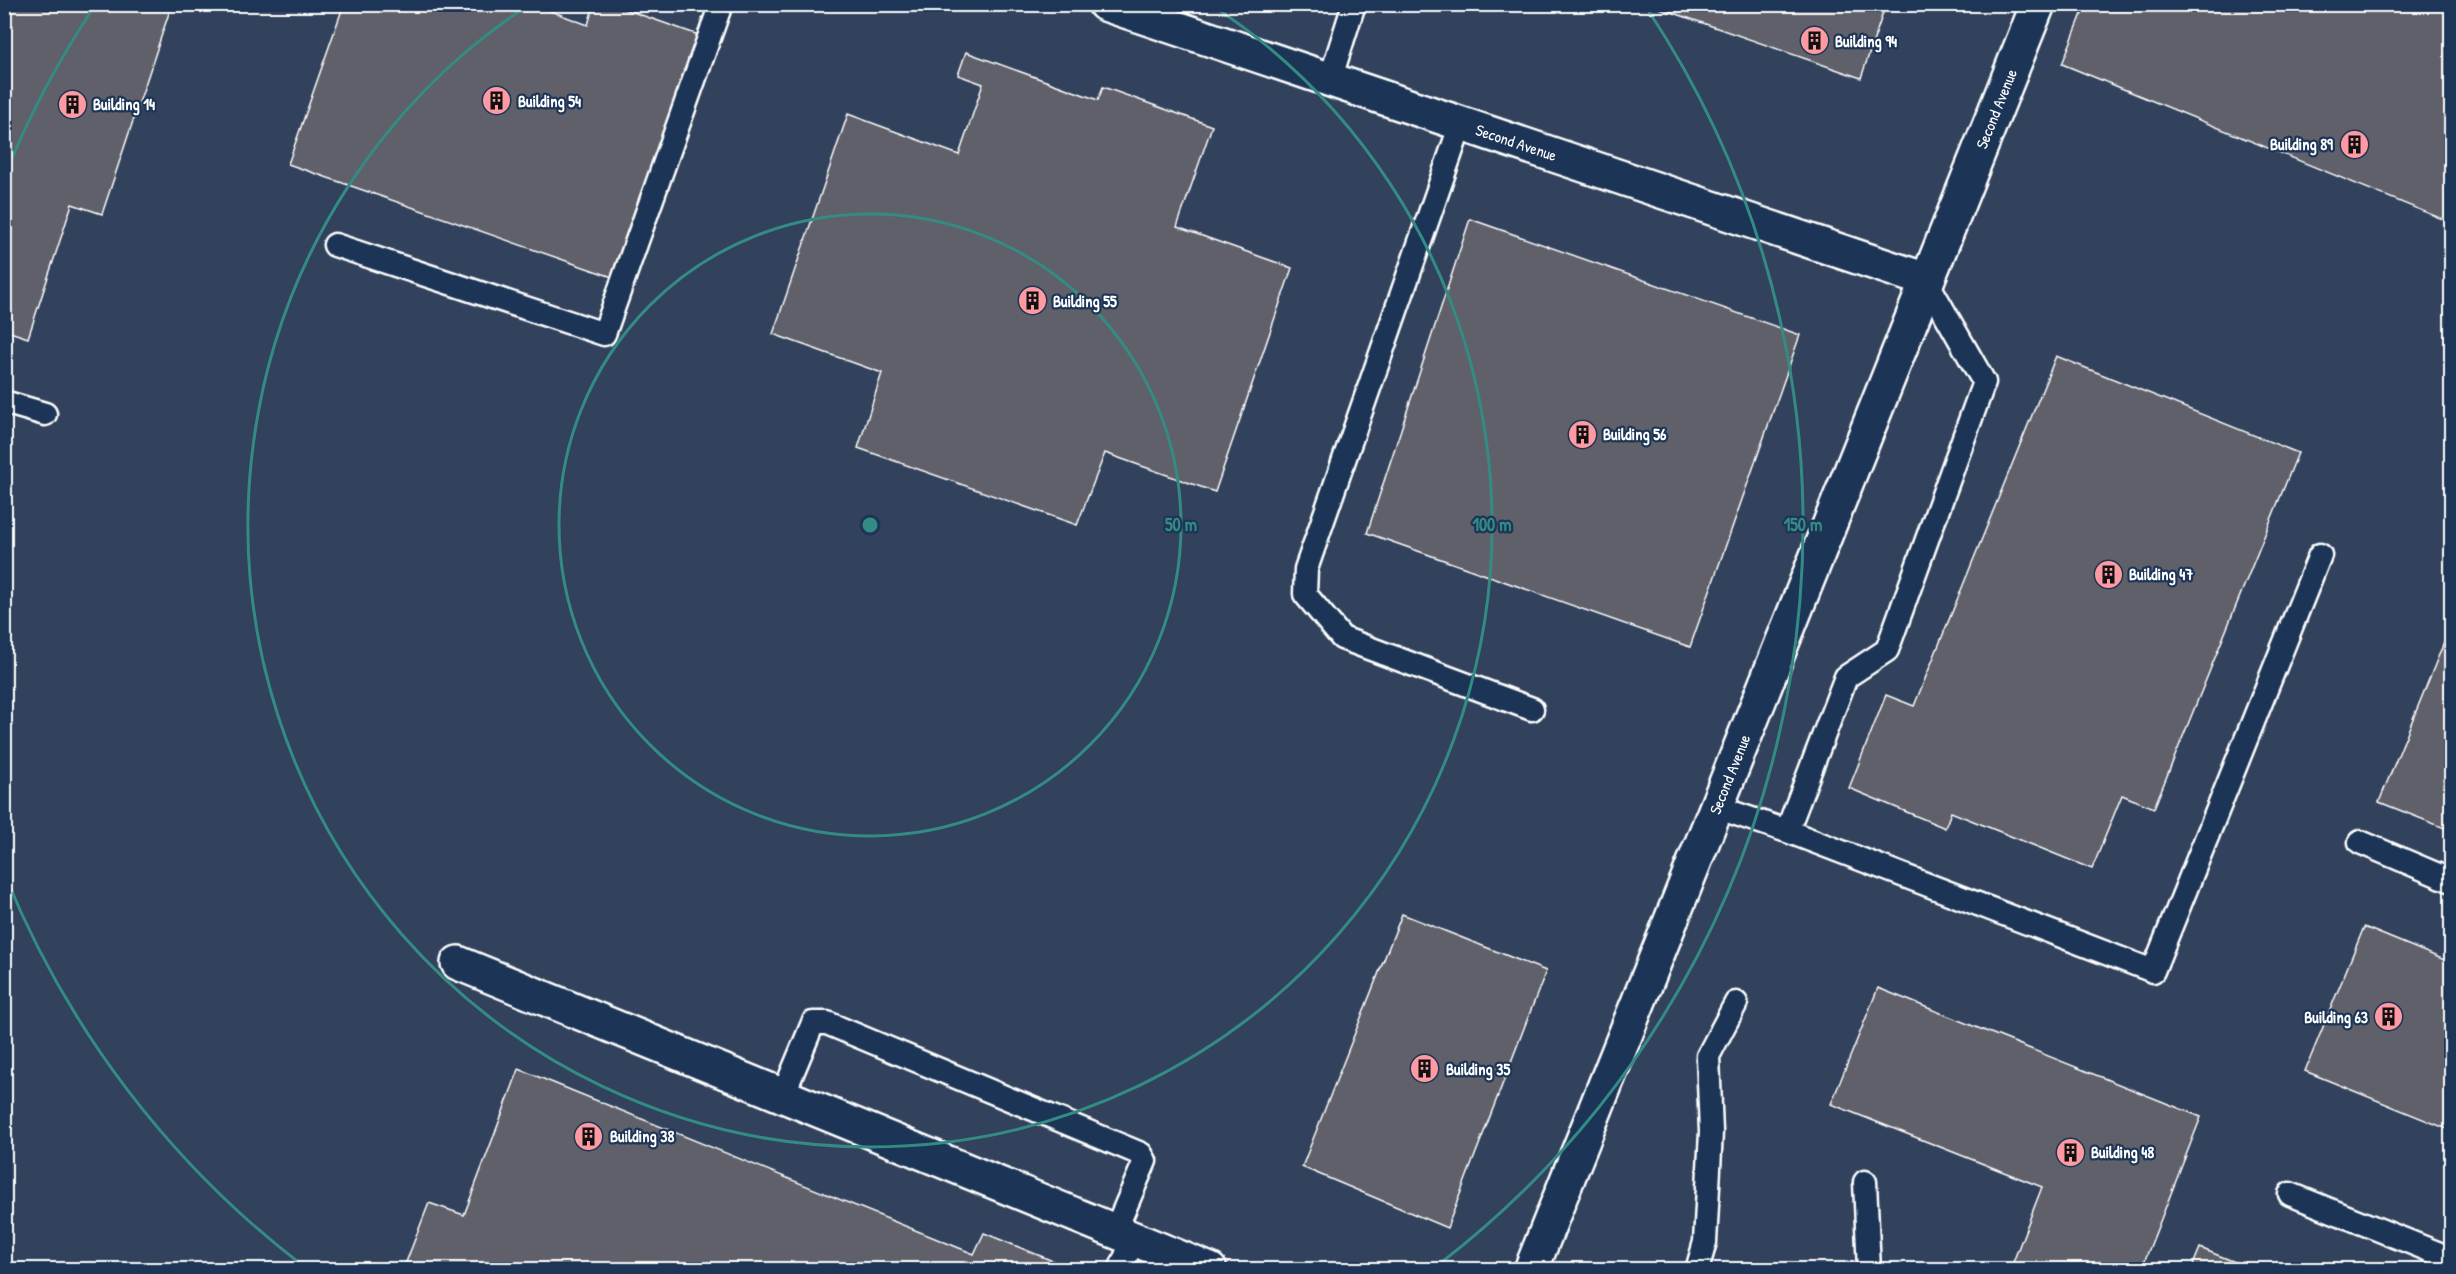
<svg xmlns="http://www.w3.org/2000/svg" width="2456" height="1274" font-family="'Patrick Hand',sans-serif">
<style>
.built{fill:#31425c}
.building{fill:#5f6069;stroke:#fff;stroke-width:1.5}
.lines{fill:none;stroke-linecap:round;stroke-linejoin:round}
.service-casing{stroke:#fff;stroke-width:27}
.minor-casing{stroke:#fff;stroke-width:38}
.service{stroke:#1d3557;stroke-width:22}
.minor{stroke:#1d3557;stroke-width:33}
.ring{fill:none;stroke:#338b84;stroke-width:3}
.labels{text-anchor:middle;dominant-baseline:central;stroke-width:4.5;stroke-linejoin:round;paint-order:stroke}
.poi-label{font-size:16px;font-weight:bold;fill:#fff;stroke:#1d3557;text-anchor:start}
.street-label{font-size:16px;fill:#fff;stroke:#1d3557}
.centre{fill:#338b84;stroke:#1d3557;stroke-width:3}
.ring-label{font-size:18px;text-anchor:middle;font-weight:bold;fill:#338b84;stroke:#1d3557;stroke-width:4.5;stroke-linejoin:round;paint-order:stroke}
</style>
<rect width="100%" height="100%" fill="#1d3557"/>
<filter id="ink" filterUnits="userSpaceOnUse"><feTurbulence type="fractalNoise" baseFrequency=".0167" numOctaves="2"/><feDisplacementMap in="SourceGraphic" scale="12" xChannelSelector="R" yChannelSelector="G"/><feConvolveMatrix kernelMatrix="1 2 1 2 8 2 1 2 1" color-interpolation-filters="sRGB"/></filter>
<g filter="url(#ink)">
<path class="built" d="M5 5H2451V1269H5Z"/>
<path class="building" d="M4 4H172L102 214 72 204 28 338 4 330Z
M344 4H532L588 25 594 4H610L707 38 618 279 288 164Z
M1648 4H1886L1861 78Z
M2086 4H2452V223L2062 64Z
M966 52 1098 100 1103 87 1212 126 1177 227 1292 268 1215 492 1105 453 1077 525 858 448 882 373 773 334 848 114 959 155 983 84 958 75Z
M1470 219 1800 335 1690 647 1367 533Z
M2056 356 2298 453 2154 808 2122 795 2092 869 1951 812 1945 828 1849 788 1886 695 1914 706Z
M2452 623V831L2379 802Z
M1402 914 1546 971 1447 1228 1302 1167Z
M2364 927 2452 963V1131L2305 1071Z
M1878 988 2201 1117 2141 1270H2010L2042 1187 1831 1104Z
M519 1069 974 1254 984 1233 1075 1270H403L429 1203 464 1215Z
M2200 1248 2255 1270H2191Z"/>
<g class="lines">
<defs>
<path id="service" d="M1330 80 1354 4
M1461 124 1306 569 1305 594 1342 638 1532 709
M335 245 604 334 721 4
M4 402 45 414
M1716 807 1787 831 2153 971 2320 555
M1787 831 1846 677 1887 650 1984 382 1926 280
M2360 842 2452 881
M783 1095 813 1023H827L1141 1154 1145 1161 1115 1231
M1865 1182 1869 1270
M2290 1194 2452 1259
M1120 1270 1134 1238
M1697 1270 1705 1242 1711 1132 1708 1056 1736 1003"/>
<g id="minor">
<path id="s1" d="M1105 4 1926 280"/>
<path d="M458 963 1210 1270"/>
<path id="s2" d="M1531 1270 2038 4"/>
</g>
</defs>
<use href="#service" class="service-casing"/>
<use href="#minor" class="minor-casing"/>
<use href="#service" class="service"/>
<use href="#minor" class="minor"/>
</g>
</g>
<g class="ring">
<circle cx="870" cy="525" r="311"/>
<path d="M1213 6A622 622 0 1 1 527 6"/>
<path d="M302 1265A933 933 0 0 1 5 875M5 175A933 933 0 0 1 92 10M1648 10A933 933 0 0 1 1438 1265"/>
</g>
<defs>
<symbol id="building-disc" viewBox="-11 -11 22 22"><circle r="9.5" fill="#ff9aa2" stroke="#1d3557"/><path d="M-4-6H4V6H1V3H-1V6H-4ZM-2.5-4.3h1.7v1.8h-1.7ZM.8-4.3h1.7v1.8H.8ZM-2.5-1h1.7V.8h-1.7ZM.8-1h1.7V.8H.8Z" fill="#111"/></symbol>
</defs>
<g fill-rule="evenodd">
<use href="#building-disc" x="1798" y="24" width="33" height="33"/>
<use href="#building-disc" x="480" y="84" width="33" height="33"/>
<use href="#building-disc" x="56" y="88" width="33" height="33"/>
<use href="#building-disc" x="2338" y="128" width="33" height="33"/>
<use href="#building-disc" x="1016" y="284" width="33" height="33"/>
<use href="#building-disc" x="1566" y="418" width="33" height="33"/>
<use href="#building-disc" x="2092" y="558" width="33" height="33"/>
<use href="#building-disc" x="2372" y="1000" width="33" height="33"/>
<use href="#building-disc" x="1408" y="1052" width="33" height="33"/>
<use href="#building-disc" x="572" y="1120" width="33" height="33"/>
<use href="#building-disc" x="2054" y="1136" width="33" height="33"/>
</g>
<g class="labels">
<g class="poi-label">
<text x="1835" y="41">Building 94</text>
<text x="518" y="101">Building 54</text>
<text x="93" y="104">Building 14</text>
<text x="2333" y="144" text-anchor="end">Building 89</text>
<text x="1053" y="301">Building 55</text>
<text x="1603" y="434">Building 56</text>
<text x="2129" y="574">Building 47</text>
<text x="2368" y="1017" text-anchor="end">Building 63</text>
<text x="1446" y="1069">Building 35</text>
<text x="610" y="1136">Building 38</text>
<text x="2091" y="1152">Building 48</text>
</g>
<g class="street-label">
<text stroke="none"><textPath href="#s2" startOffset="1251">Second Avenue</textPath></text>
<text stroke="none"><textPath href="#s1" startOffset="434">Second Avenue</textPath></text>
<text stroke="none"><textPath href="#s2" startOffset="534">Second Avenue</textPath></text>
</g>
</g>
<circle cx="870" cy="525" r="9" class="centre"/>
<g class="ring-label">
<text x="1181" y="531">50 m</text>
<text x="1492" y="531">100 m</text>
<text x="1803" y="531">150 m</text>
</g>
<rect width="2456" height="1274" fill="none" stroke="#1d3557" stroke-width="24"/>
<rect x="12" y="12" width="2432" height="1250" fill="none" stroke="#fff" stroke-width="2" filter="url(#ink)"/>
</svg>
